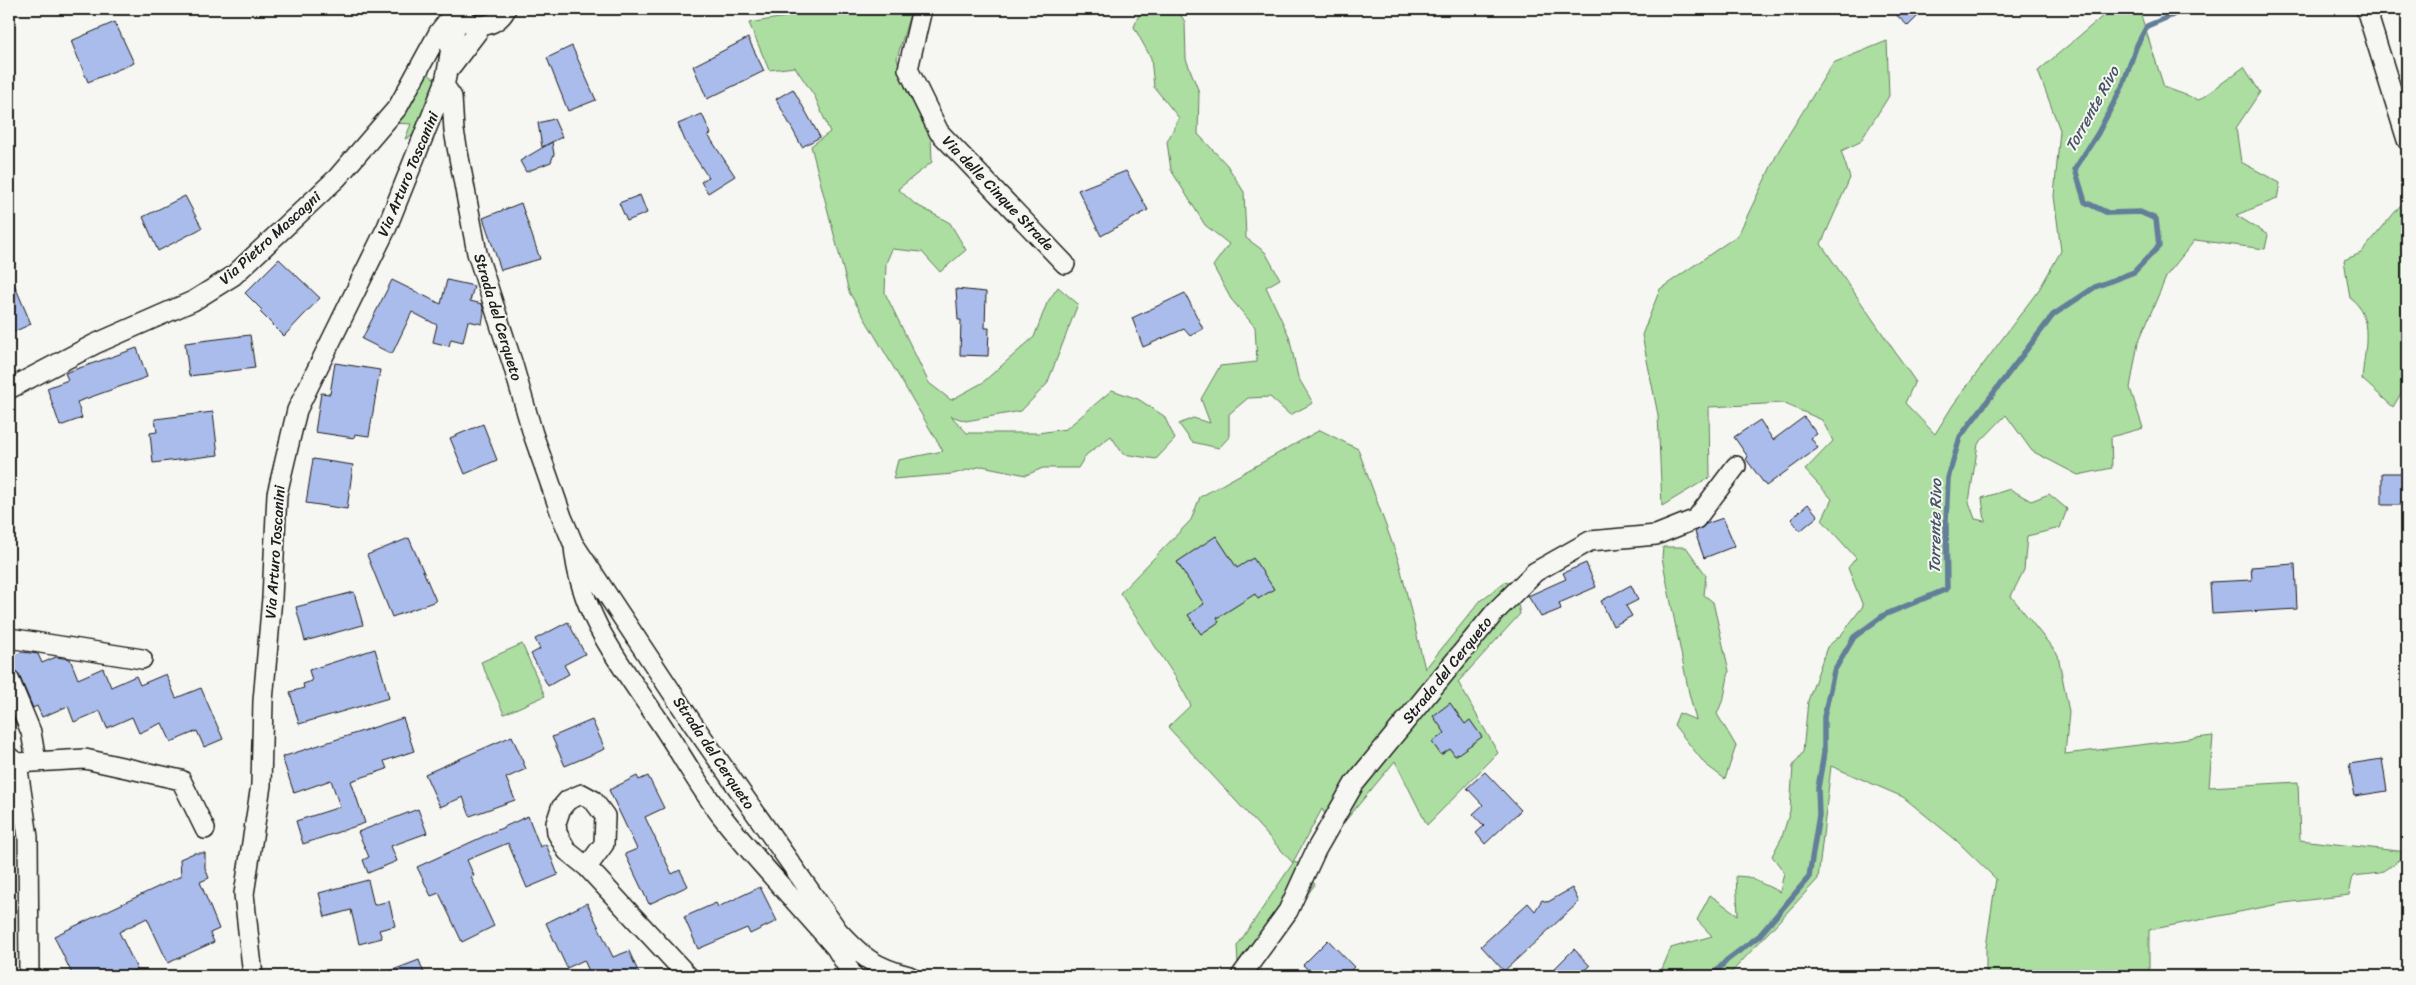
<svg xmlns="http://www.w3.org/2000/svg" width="2416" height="985" font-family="Sriracha,sans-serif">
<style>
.green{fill:#abdea0;stroke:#647d5e}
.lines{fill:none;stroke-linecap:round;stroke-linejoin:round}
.stream{stroke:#637e99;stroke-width:5.5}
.building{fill:#aabceb;stroke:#1c1c1c}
.street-casing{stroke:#1c1c1c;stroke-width:22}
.street{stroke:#f6f6f2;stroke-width:19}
.labels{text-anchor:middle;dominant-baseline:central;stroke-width:4;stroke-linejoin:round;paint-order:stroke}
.street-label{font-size:15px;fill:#1c1c1c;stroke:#f6f6f2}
.water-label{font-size:16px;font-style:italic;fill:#465565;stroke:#f6f6f2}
</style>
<rect width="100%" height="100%" fill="#f6f6f2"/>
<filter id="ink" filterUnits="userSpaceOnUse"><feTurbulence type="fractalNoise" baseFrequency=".02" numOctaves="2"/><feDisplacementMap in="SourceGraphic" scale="10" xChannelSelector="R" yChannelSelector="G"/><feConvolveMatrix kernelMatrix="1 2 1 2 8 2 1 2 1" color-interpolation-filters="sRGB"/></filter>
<g filter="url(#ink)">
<path class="green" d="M804 9H897L910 14 897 58 906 90 931 135 932 162 898 189 915 204 950 223 966 250 940 272 922 252 892 249 886 263 885 293 929 383 951 400 982 383 1034 337 1047 303 1058 287 1078 304 1047 384 1021 411 966 421 951 416 967 433H1038L1066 429 1112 390 1138 399 1164 416 1175 439 1156 459 1123 454 1111 436 1086 455 1078 468H1043L1026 475 982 466 953 474 893 479 898 460 943 451 849 292 811 146 830 132 815 97 795 67 769 70 749 23 785 17Z
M1141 9H1177L1185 22 1186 59 1199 92 1198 134 1227 165 1244 192 1246 238 1265 252 1280 279 1266 287 1289 336 1298 377 1313 403 1290 415 1270 397 1248 398 1229 414V437L1219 448 1192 442 1179 424 1193 418 1210 423 1201 399 1220 366 1257 362 1255 327 1231 299 1213 266 1229 244 1205 225 1171 170 1167 142 1179 118 1154 87 1151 58 1134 27Z
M2117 9H2139L2164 87 2199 100 2244 67 2260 92 2236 128 2241 162 2280 183 2277 199 2236 215 2268 235 2265 249 2195 240 2167 275 2138 343 2130 388 2143 428 2111 437 2112 468 2078 475 2032 451 2006 415 1978 444 1969 502 1975 519 1985 521 1982 498 2010 489 2031 501 2049 494 2067 509 2060 528 2027 536 2024 570 2011 596 2058 655 2069 712 2065 754 2213 736 2209 787 2298 782 2300 840 2407 852V855L2380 873 2353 876 2349 895 2284 903 2149 930V976H1986V947L1996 879 1956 840 1903 797 1831 766 1818 879 1728 976H1659L1671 948 1712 936 1697 920 1710 895 1738 915 1736 876 1748 877 1780 892 1784 872 1772 856 1782 837 1790 811 1793 766 1803 752 1808 701 1827 647 1841 635 1863 606 1848 568 1856 558 1822 520 1832 499 1805 470 1833 441 1822 420 1783 403 1709 407 1710 477 1662 506 1658 415 1642 335 1660 289 1738 235 1779 150 1833 63 1887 41 1889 96 1860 142 1841 151 1850 178 1821 244 1915 381 1905 403 1935 434 1953 405 2040 288 2061 251 2054 196 2060 130 2038 71 2110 10Z
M426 72 438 82 420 132 405 139 411 124 395 123Z
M2405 200H2407V383L2393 407 2362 379C2364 353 2375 315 2350 298L2344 260 2361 253Z
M1320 430 1358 449 1399 562 1425 669 1481 600 1506 581 1515 590 1520 614 1458 682 1498 753 1427 825 1395 761 1336 832 1322 809 1293 862 1314 867 1309 879 1315 884 1257 968 1238 964 1237 946 1293 863 1168 727 1191 705 1176 678 1120 593 1191 520 1200 497Z
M1663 547H1686L1706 575 1704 595 1713 602 1729 671 1724 697 1717 714 1736 746 1725 779 1705 764 1674 725 1679 713 1696 720 1689 693 1662 558Z
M522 644 545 696 504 714 481 662Z"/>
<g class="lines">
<path class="stream" d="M1712 976 1727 960 1759 936 1809 877 1819 815 1818 788 1824 753V717L1834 671 1854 637 1884 615 1947 589 1946 522 1948 478 1960 437 2053 315 2095 287 2134 272 2159 246 2156 219 2140 212 2108 213 2085 202 2075 169 2098 133 2123 85 2136 47 2147 26 2173 15 2174 9"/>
</g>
<path class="building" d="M1890 9H1925L1908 26Z
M115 22 134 63 88 82 71 41Z
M748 38 764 71 707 99 693 66Z
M572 46 596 100 568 111 547 58Z
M793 89 820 137 802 147 776 99Z
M702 114 711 134 708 135 735 176 708 193 701 182 708 177 686 143 678 124Z
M554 119 562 137 542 147 538 123Z
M552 142 554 154 551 162 526 172 520 161Z
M1126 171 1148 210 1101 236 1078 190Z
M640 195 647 213 627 221 619 203Z
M185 196 202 228 158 251 143 217Z
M521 203 540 259 501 270 483 218Z
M279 259 320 298 284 336 260 312 262 310 245 293Z
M9 272 31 324 9 334Z
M392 280 441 304 447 280 474 286 470 301 482 304 484 312 482 324 468 321 463 342 451 339 449 346 433 342 437 325 412 312 392 354 362 339Z
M956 289 986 292 985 328H989L988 356 960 355 961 320H958Z
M1185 293 1203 329 1190 336 1184 329 1143 347 1132 318Z
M250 335 255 368 189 376 185 343Z
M137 348 147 377 77 402 82 418 60 426 47 388 68 380 65 373Z
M335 363 380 370 369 436 355 434 354 438 315 432 321 393 330 394Z
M213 412 218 455 153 463 150 433 157 432 155 419Z
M1804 417 1817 434 1811 438 1818 448 1766 486 1746 459 1748 457 1734 437 1760 420 1773 440Z
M483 424 497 460 465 474 450 438Z
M313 459 353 465 347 509 306 503Z
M2382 473H2407V505H2382Z
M1808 504 1818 516 1800 531 1791 519Z
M1723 518 1735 546 1704 558 1695 532 1706 524Z
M1216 536 1237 568 1253 558 1274 589 1258 599 1255 594 1217 618 1219 622 1201 634 1188 615 1204 604 1177 562Z
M409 538 436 601 392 617 367 555Z
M1586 563 1596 587 1559 603 1561 609 1541 617 1528 596 1566 579 1563 573Z
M2295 564 2297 609 2212 614 2210 582 2252 580 2251 567Z
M1631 585 1638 600 1626 606 1632 616 1613 626 1601 601Z
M354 592 363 625 305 641 296 607Z
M568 622 585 654 564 665 569 674 548 686 531 654 540 649 535 639Z
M375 649 389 698 299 724 290 692 304 688 303 684 312 681 309 670Z
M22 652 38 654 42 663 56 657 70 659 78 679 103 668 111 687 136 676 140 685 166 674 176 698 201 688 223 739 204 747 197 731 171 742 162 723 139 733 132 717 107 728 100 711 74 722 68 706 42 717 37 706 33 708 19 675 14 669 9 658Z
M1450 703 1465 724 1470 720 1482 737 1455 756 1450 749 1441 755 1432 742 1445 733 1433 716Z
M403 718 414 751 384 761 387 769 351 781 365 823 303 844 296 821 340 807 331 780 294 793 282 757Z
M592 720 605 749 565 766 552 737Z
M512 736 526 769 506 778 515 800 470 816 463 797 440 807 425 774Z
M2382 759 2387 791 2355 796 2349 764Z
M1485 772 1521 810 1485 844 1476 833 1484 826 1473 814 1483 805 1467 788Z
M637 776 639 780 648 776 664 808 645 817 672 874 680 870 688 886 649 904 625 854 637 849 609 790Z
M418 809 427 833 391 846 397 861 368 873 363 860 369 857 358 832Z
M528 816 540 847 546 844 558 875 527 888 508 843 467 860 474 876 471 877 494 926 462 942 439 893 431 896 417 867Z
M194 853H205V868L209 878 200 882 219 929 210 933 214 942 168 963 147 918 119 932 137 969 122 976H73L54 936 181 876 180 859Z
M368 880 374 905 389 901 395 926 379 930 382 938 359 944 351 910 325 917 319 893Z
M760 887 777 921 750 934 747 928 698 949 684 917 716 903 718 907Z
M1572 888 1579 902 1504 971 1481 946 1528 903 1535 911 1542 900 1548 902Z
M587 903 613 957 629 951 640 976H591L584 960 567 968 546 923Z
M1328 940 1354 967 1345 976H1315L1303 965Z
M1574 949 1590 966 1579 976H1561L1554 969Z
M419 960 425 976H381L380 975Z"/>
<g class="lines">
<defs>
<path id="street" d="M457 9C466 32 496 30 506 9
M922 9 908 69 939 132 1065 264
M2366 9 2407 140
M449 69 481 27
M444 85 452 97 454 131 477 253 513 365 533 434 562 517 573 543 693 724 838 931C862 957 874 967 909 976
M9 389 95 344 193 301 233 276 337 178 398 107 439 32 455 12
M574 547C580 614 620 664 657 718 680 751 699 788 724 819 759 864 799 904 836 948
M9 638 142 659
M9 679 31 732 36 761
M9 757 17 763 85 759 181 780 205 829
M17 763 28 837 29 976
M587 867 604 844 605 816 593 800 582 794 568 800 561 808 556 823 557 833 567 851 587 867 688 976
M836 948 853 976
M253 976 244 894 261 785 263 701 272 598 277 494 297 410 387 227 444 85C451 61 449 39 460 16
M1241 976 1288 911 1316 850 1354 784 1495 612 1535 572 1590 541 1656 535 1696 519 1736 466"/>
</defs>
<use href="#street" class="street-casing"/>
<use href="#street" class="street"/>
</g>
</g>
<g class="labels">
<g class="street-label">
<text transform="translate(408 174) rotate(-67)">Via Arturo Toscanini</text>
<text transform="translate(998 193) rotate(46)">Via delle Cinque Strade</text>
<text transform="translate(270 238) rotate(-42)">Via Pietro Mascagni</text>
<text transform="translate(498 317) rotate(73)">Strada del Cerqueto</text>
<text transform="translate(275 552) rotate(-86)">Via Arturo Toscanini</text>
<text transform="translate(1447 670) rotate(-51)">Strada del Cerqueto</text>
<text transform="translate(714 753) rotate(56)">Strada del Cerqueto</text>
</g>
<g class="water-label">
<text transform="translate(2092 109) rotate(-61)">Torrente Rivo</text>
<text transform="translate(1935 526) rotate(-89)">Torrente Rivo</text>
</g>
</g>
<rect width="2416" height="985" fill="none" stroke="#f6f6f2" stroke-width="30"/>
<rect x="15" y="15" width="2386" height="955" fill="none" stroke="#1c1c1c" stroke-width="2" filter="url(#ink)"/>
</svg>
